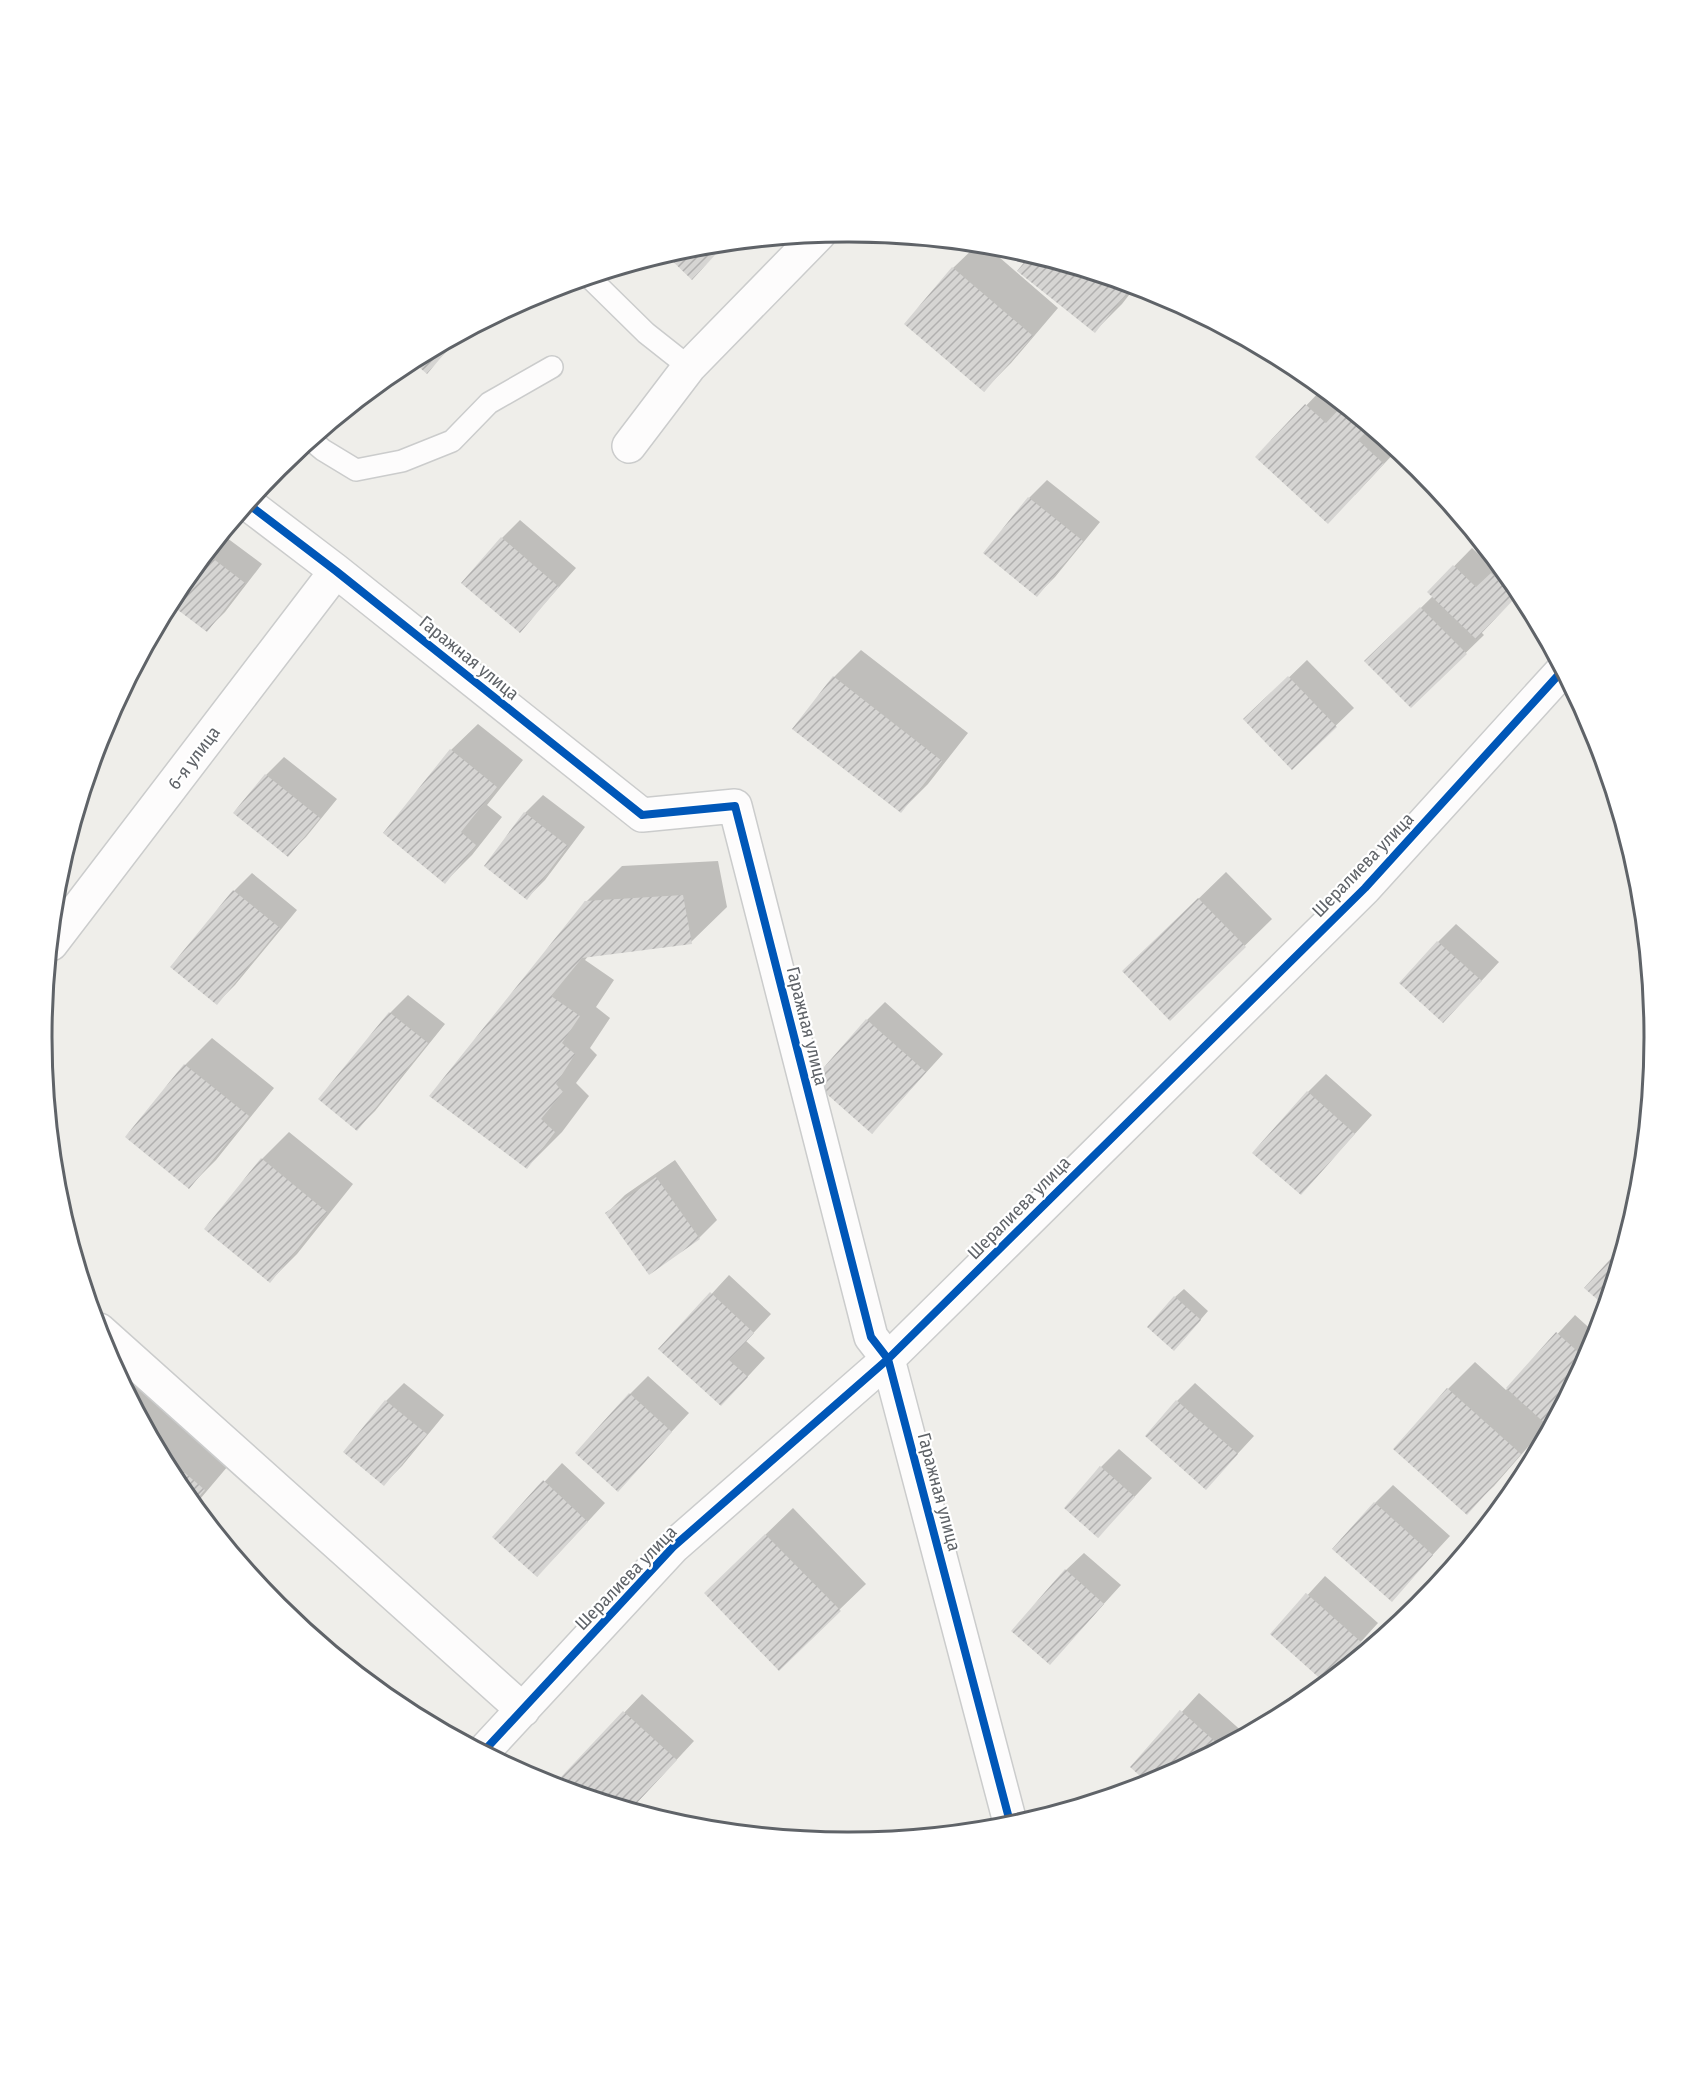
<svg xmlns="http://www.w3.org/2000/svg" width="1696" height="2074" font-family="'Fira Sans Condensed',sans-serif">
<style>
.shadow{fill:#0003}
.building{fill:url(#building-hatch)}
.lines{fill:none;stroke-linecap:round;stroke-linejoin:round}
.lane-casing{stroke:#cbcccc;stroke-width:24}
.street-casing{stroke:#cbcccc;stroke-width:36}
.lane{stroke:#fdfcfc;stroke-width:21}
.street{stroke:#fdfcfc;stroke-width:33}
.cycleway-casing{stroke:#fff;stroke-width:11}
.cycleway{stroke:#0057b8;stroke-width:8}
.labels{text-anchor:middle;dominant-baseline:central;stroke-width:4.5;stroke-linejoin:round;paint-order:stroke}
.street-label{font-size:18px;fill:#5f6368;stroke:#fff}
.rim{fill:none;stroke:#5f6368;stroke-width:3}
</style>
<defs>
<pattern id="building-hatch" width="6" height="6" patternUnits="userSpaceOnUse" patternTransform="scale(1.5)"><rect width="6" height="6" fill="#d6d5d3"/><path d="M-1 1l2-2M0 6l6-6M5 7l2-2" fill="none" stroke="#b1b0af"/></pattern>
</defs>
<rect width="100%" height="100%" fill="#efeeea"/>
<path class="shadow" d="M978 244H984L1058 308 1011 363 984 390 953 268Z
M1033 255 1136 286 1122 304 1095 331Z
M465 332 427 372 413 360Z
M1322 389 1397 450 1355 495 1257 457Z
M1047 480 1100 522 1055 577 1037 595 1029 498Z
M520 520 576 568 520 631 502 538Z
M223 535 262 564 225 612 207 630 171 603 178 589Z
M1472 548 1495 570 1499 566 1520 592 1481 632 1484 635 1411 706 1367 661 1433 596 1429 592Z
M861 650 968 733 928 784 901 811 834 677Z
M1307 660 1354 708 1292 768 1246 719Z
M478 724 523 760 487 805 502 817 472 855 445 882 451 750Z
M284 757 337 799 306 837 288 855 235 813 266 775Z
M543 795 585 827 545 880 527 898 525 813Z
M718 861 727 907 691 942 589 955 585 960 614 980 596 1007 610 1018 590 1048 597 1055 576 1083 589 1096 562 1132 527 1167 431 1096 586 902 622 866Z
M1226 872 1272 919 1170 1019 1151 945Z
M252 873 297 910 235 985 217 1003 234 891Z
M1456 924 1499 962 1461 1003 1438 942Z
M408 995 445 1024 375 1111 357 1129 320 1099 390 1013Z
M885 1002 943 1054 872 1132 867 1020Z
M212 1038 274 1088 216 1160 189 1187 127 1137 185 1065Z
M1326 1074 1372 1115 1301 1193 1308 1092Z
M289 1132 353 1184 297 1254 270 1281 262 1159Z
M675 1160 717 1220 699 1238 649 1273 607 1213 625 1195Z
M729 1275 771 1314 746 1341 765 1358 739 1386 661 1349Z
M1184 1289 1208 1311 1182 1341 1175 1297Z
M1575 1315 1596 1334 1593 1346 1550 1425 1548 1424 1494 1486 1467 1512 1448 1389 1475 1362 1506 1390Z
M145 1374 239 1453 195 1505 178 1485 128 1391Z
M648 1376 689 1413 635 1471 630 1394Z
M404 1383 444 1415 402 1466 384 1484 345 1452 386 1401Z
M1195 1383 1254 1436 1206 1488 1177 1401Z
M1119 1449 1152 1478 1098 1536 1101 1467Z
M562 1463 605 1503 555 1557 494 1536Z
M1393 1485 1450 1536 1391 1600 1375 1503Z
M793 1508 866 1584 839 1610 733 1566Z
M1084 1553 1121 1585 1050 1663 1066 1570Z
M1325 1576 1378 1623 1325 1681 1272 1634Z
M1199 1693 1245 1734 1151 1783 1132 1767Z
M642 1694 694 1741 631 1809 582 1794 563 1777Z"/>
<path class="building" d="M726 243 692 280 665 254 691 246Z
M1031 254 1133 285 1095 333 1017 271Z
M952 267 1033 336 984 392 904 324Z
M460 335 427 374 412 361Z
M1305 404 1326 423 1343 405 1370 428 1358 440 1384 464 1328 524 1255 457Z
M1028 497 1083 541 1037 597 983 553Z
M501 537 559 587 520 633 461 583Z
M207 554 245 583 207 632 170 604 178 589Z
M1453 565 1476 587 1491 573 1516 597 1476 639 1427 592Z
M1420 607 1467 654 1411 708 1364 661Z
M833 676 942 761 901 813 792 729Z
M1288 676 1337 727 1292 770 1243 719Z
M450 749 497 787 461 832 476 845 445 884 383 833Z
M265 774 320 818 288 857 233 813Z
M524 812 568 846 527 900 484 866Z
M233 890 280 928 217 1005 170 967Z
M683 895 692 944 582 958 551 996 580 1016 562 1043 575 1054 556 1084 563 1092 541 1119 555 1132 527 1169 429 1096 585 901Z
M1198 898 1246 947 1170 1021 1122 971Z
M1437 941 1482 981 1443 1023 1399 983Z
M389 1012 428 1043 357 1131 318 1099Z
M866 1019 926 1072 872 1134 812 1081Z
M184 1064 249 1116 189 1189 125 1137Z
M1307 1091 1355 1134 1301 1195 1252 1153Z
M261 1158 327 1212 270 1283 204 1229Z
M656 1177 700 1239 649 1275 605 1213Z
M1624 1244 1605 1306 1584 1288Z
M710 1292 754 1333 729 1360 748 1377 721 1406 658 1349Z
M1174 1296 1201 1320 1174 1351 1147 1327Z
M1556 1332 1586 1359 1549 1427 1506 1388Z
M1447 1388 1521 1454 1467 1515 1393 1449Z
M629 1393 672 1432 618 1492 575 1453Z
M385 1400 427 1434 384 1486 343 1452Z
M1176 1400 1238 1454 1206 1490 1145 1436Z
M160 1452 205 1490 193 1503 178 1485Z
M1100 1466 1135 1497 1098 1538 1064 1508Z
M543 1480 588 1522 537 1577 492 1537Z
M1374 1502 1433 1555 1392 1602 1332 1549Z
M765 1534 841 1611 779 1671 704 1593Z
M1065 1569 1104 1604 1050 1665 1011 1631Z
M1306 1593 1361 1642 1325 1683 1270 1634Z
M1180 1710 1221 1747 1149 1784 1130 1767Z
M623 1711 677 1760 631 1809 579 1793 561 1777Z"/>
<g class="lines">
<defs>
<path id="lane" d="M589 277 646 333 689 367
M311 440 323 450 356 470 402 461 452 441 489 403 552 367"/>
<path id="street" d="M629 446 689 367 819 234
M248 504 336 571 642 815 735 806 871 1337 888 1359 1011 1826
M51 944 336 571
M99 1330 523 1710
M483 1752 673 1547 888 1359 1365 888 1562 671"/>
</defs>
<use href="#lane" class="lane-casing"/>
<use href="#street" class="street-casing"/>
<use href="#lane" class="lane"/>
<use href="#street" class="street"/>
<defs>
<path id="cycleway" d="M248 504 336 571 642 815 735 806 871 1337 888 1359 1011 1826
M483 1752 673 1547 888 1359 1365 888 1562 671"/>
</defs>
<use href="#cycleway" class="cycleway-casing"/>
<use href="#cycleway" class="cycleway"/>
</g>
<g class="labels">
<g class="street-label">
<text transform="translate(469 658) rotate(39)">Гаражная улица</text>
<text transform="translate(194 758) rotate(-53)">6-я улица</text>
<text transform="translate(1363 865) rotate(-46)">Шералиева улица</text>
<text transform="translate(807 1026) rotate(76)">Гаражная улица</text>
<text transform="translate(1019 1208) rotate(-45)">Шералиева улица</text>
<text transform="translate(939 1492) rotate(75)">Гаражная улица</text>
<text transform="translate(626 1578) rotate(-46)">Шералиева улица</text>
</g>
</g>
<path d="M0 0H1696V2074H0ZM847 242H849A795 795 0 0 1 1644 1037V1037A795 795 0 0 1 849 1832H847A795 795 0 0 1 52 1037V1037A795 795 0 0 1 847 242Z" fill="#fff" fill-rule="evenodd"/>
<path class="rim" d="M847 242H849A795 795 0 0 1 1644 1037V1037A795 795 0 0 1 849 1832H847A795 795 0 0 1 52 1037V1037A795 795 0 0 1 847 242Z"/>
</svg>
